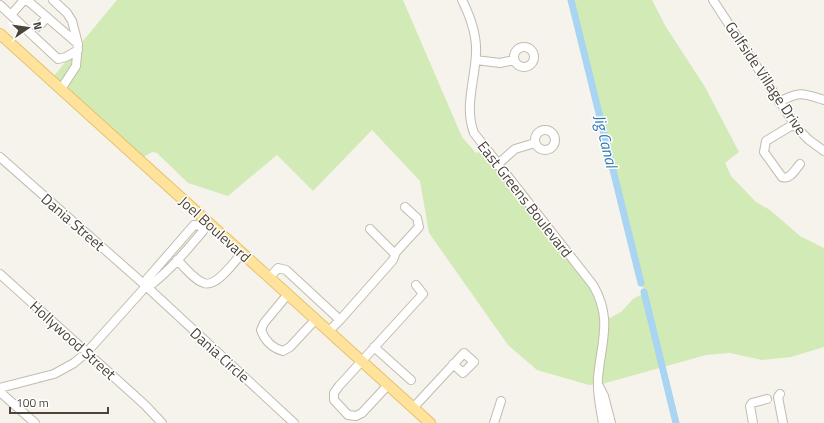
<svg xmlns="http://www.w3.org/2000/svg" width="824" height="423" font-family="'Titillium Web',sans-serif">
<style>
.green{fill:#d2eab5}
.lines{fill:none;stroke-linecap:round;stroke-linejoin:round}
.canal{stroke:#a9d4f2;stroke-width:7}
.minor-tunnel{stroke:#d4d0c8;stroke-width:8;stroke-dasharray:8 4;stroke-linecap:butt}
.minor-casing{stroke:#c2bbae;stroke-width:10}
.major-casing{stroke:#e6c16a;stroke-width:12}
.minor{stroke:#fff;stroke-width:8}
.major{stroke:#ffe39c;stroke-width:10}
.labels{text-anchor:middle;dominant-baseline:central;stroke-width:3;stroke-linejoin:round;paint-order:stroke}
.street-label{font-size:15px;fill:#4b4439;stroke:#fff}
.water-label{font-size:16px;font-style:italic;fill:#2e7ab2;stroke:#fff}
</style>
<rect width="100%" height="100%" fill="#f6f3ec"/>
<path class="green" d="M117 0H403L462 137 476 153 484 150 599 291 607 316 610 318 621 312 633 299 644 293 612 156 602 138 571 0H652L666 27 705 87 739 152 725 163 731 176 756 202 770 210 800 236 824 248V347L791 357 762 360 730 353 706 355 602 384 589 385 537 370 508 345 429 233 420 181 372 130 313 191 277 155 228 196 188 183 157 153 152 152 142 158 53 77Z"/>
<g class="lines">
<path class="canal" d="M571 0 641 283
M644 292 676 423"/>
<path class="minor-tunnel" d="M36 30 41 24"/>
<defs>
<path id="minor" d="M27 0 78 44
M53 0 67 13 72 21 78 44 76 66 61 89
M462 0C470 16 477 35 476 53 475 81 464 107 474 133L593 285C613 319 601 342 598 378 597 393 600 408 603 423
M713 0 797 128 809 140 824 151
M0 5 58 59 66 57 78 50
M11 15 24 0
M41 24 47 17
M514 57a10 10 0 1 1 20 0a10 10 0 1 1-20 0Z
M476 60 500 63 514 60
M779 102C800 91 802 93 824 100
M794 124 766 141 764 152 782 177C790 180 795 170 800 164
M535 140a10 10 0 1 1 20 0a10 10 0 1 1-20 0Z
M0 157 146 286 294 423
M497 165 515 149 535 143
M370 229 395 254
M177 260C185 267 194 280 204 283 216 288 235 261 242 253
M0 274 145 405 162 423
M269 278 278 268 286 270 340 320 329 331
M148 283 152 284C171 269 187 250 203 231L201 226
M148 283 147 279 194 225 201 226
M288 294 264 323 261 330C265 341 272 348 283 351L290 347 316 319
M340 320 393 260 396 252 419 227 417 218 405 207
M374 347 411 380
M388 385 362 413 356 416 348 415 334 400V393L339 386 423 294 416 285
M599 386 604 396 611 423
M0 388 54 374 74 363 87 352 148 284
M0 392 35 423
M780 394 778 397 783 423
M413 408 464 353 474 362 463 373 453 364
M494 423 501 401
M753 423 750 406 752 403 767 399"/>
<path id="major" d="M0 34 430 423"/>
</defs>
<use href="#minor" class="minor-casing"/>
<use href="#major" class="major-casing"/>
<use href="#minor" class="minor"/>
<use href="#major" class="major"/>
</g>
<g class="labels">
<g class="street-label">
<text transform="translate(766 78) rotate(56)">Golfside Village Drive</text>
<text transform="translate(525 199) rotate(52)">East Greens Boulevard</text>
<text transform="translate(73 222) rotate(41)">Dania Street</text>
<text transform="translate(215 229) rotate(42)">Joel Boulevard</text>
<text transform="translate(73 340) rotate(42)">Hollywood Street</text>
<text transform="translate(220 355) rotate(42)">Dania Circle</text>
</g>
<g class="water-label">
<text transform="translate(606 141) rotate(76)">Jig Canal</text>
</g>
</g>
<g transform="translate(28 28) rotate(77)" stroke="#ffffff" stroke-width="3" paint-order="stroke">
<path d="M0-3L7 15L0 10L-7 15Z" fill="#4b4439"/>
<text y="-6" font-size="11" font-weight="bold" text-anchor="middle" fill="#4b4439">N</text>
</g>
<path d="M10 407v6h98v-6" fill="none" stroke="#4b4439" stroke-width="2"/>
<text x="16" y="407" font-size="12" fill="#4b4439" stroke="#ffffff" stroke-width="3" paint-order="stroke">100 m</text>
</svg>
